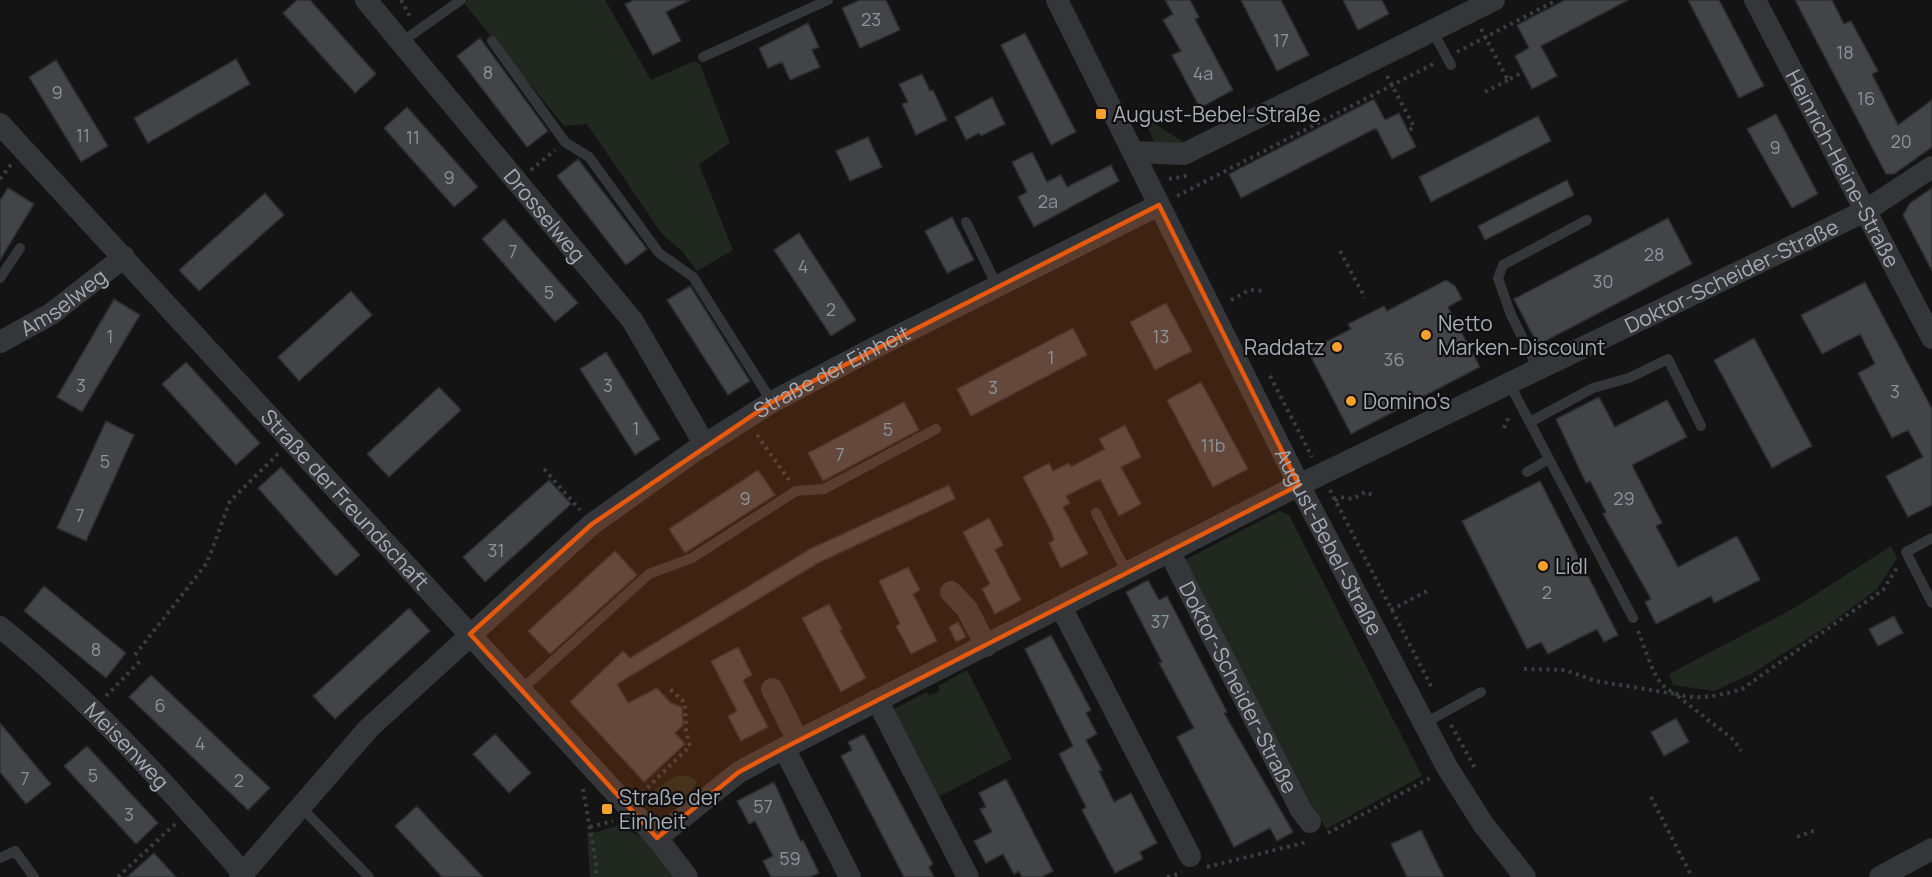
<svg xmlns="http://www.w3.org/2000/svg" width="1932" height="877" font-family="Manrope,sans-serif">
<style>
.green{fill:#202820}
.building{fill:#434448;stroke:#2e2e31;stroke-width:1.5}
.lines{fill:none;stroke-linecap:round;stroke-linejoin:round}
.path{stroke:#3b3d41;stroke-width:4;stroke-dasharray:3 4.5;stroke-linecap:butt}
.lane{stroke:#35363a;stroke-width:10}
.street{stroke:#35363a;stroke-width:22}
.marked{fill:#e8590c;fill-opacity:0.2;stroke:#e8590c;stroke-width:4.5;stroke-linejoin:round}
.poi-dot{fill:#f59f2c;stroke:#0f0f10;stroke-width:2}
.labels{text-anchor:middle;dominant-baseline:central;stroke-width:4.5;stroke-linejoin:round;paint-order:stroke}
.number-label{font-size:18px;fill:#8c929a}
.poi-label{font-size:21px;fill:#a5acb6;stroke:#0f0f10;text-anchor:start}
.street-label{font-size:21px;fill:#a5acb6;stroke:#0f0f10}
</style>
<rect width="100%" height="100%" fill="#141415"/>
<path class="green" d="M468 0H605L651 80 694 61 700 64 730 143 699 164 733 250 697 271 682 251 662 234 587 124 564 126 464 3Z
M1142 116 1187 144 1156 145Z
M1279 511 1289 515 1422 776 1326 829 1322 821 1310 812 1183 561Z
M1891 546 1897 558 1877 589 1824 628 1751 674 1714 691 1673 685 1669 674 1796 607Z
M967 670 1012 759 934 799 918 766 922 763 917 753 912 756 890 711 927 692 929 696 940 690 938 686Z
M677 775 689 776 697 781C692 797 671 805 655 808L641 799Z
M619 825 650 842 677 877H590L587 832H598Z"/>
<path class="building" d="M297 0H310L376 74 355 93 283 13Z
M634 0H690L666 12 681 41 653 55 625 4Z
M860 0H886L900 30 860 48 842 8Z
M1165 0H1190L1199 17 1195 19 1233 90 1200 108 1172 55 1181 51 1163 20 1173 14Z
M1241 0H1281L1309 55 1277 71Z
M1343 0H1382L1389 14 1358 30Z
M1565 0H1628L1541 46 1557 76 1532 89 1515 56 1529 48 1517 25Z
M1688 0H1719L1764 86 1739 98Z
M1795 0H1832L1844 24 1851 21 1878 71 1872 74 1898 125 1932 100V147L1894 174H1886Z
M808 23 819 47 812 50 820 67 790 80 782 62 768 68 759 48Z
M1025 33 1076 132 1051 145 1001 45Z
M480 38 548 131 527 147 457 56Z
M236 59 250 84 148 143 134 118Z
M56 60 108 146 81 162 29 77Z
M922 74 930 91 933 90 947 120 916 135 902 104 908 102 899 84Z
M992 97 1005 124 981 136 979 133 966 140 955 117Z
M1374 99 1385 120 1399 113 1416 147 1392 159 1376 128 1241 198 1229 174Z
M407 107 478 187 454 207 384 128Z
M1776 114 1818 194 1792 208 1747 129Z
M1538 116 1551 141 1431 202 1419 177Z
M868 137 882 167 850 181 836 151Z
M1032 152 1047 182 1061 175 1067 187 1111 165 1119 181 1034 227 1018 197 1027 192 1012 162Z
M578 159 647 249 626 265 557 176Z
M1567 180 1574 195 1485 240 1478 226Z
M8 188 34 204 0 260V200Z
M1932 188V271L1903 215 1910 203Z
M265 193 284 215 199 291 179 270Z
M952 217 974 260 947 273 925 231Z
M1668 218 1692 264 1538 345 1514 299Z
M504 219 578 303 555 322 482 239Z
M799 233 856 320 831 336 774 250Z
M1446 280 1455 286 1462 299 1448 307 1480 367 1351 434 1308 351 1351 329 1348 324 1384 306 1387 311Z
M1865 282 1932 409V505L1908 517 1886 476 1923 457 1908 430 1892 438 1858 373 1875 364 1860 334 1822 354 1801 315Z
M690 286 750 381 728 395 667 300Z
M351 291 372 315 299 381 278 357Z
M114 299 140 315 82 412 57 397Z
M1166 303 1192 351 1155 370 1130 322Z
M1073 328 1087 355 971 416 957 389Z
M1754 338 1812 446 1772 468 1714 360Z
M606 352 660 439 635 455 580 369Z
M186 362 260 443 236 465 162 384Z
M1201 382 1248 469 1213 487 1167 400Z
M439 387 461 410 389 477 367 454Z
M1599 397 1615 427 1667 400 1687 437 1632 465 1662 523 1656 526 1678 567 1737 536 1760 580 1714 603 1711 596 1656 624 1645 602 1651 599 1603 514 1606 512 1590 481 1586 483 1556 419Z
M904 402 919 430 823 481 808 453Z
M106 421 134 435 86 541 57 528Z
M1125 425 1141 457 1121 467 1141 504 1119 516 1100 479 1066 496 1070 503 1063 507 1088 554 1061 568 1049 543 1054 540 1051 531 1023 477 1049 463 1053 471 1069 463 1071 467 1105 449 1099 439Z
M281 467 360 555 336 576 258 488Z
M758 470 775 495 685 553 669 529Z
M549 480 571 504 485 582 463 557Z
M1540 481 1618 635 1604 642 1597 629 1548 654 1541 642 1527 649 1462 521Z
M949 485 955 499 818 563 617 684 628 703 657 688 671 703 682 707 683 725 675 733 685 744 644 782 570 702 623 651 630 658 810 549Z
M989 518 1003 545 995 550 1021 600 995 614 982 589 990 584 963 532Z
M615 551 637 575 550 654 528 631Z
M908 567 920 590 913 594 937 641 911 654 896 626 900 624 879 581Z
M1148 580 1159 600 1167 596 1227 712 1224 713 1293 832 1277 841 1270 828 1234 847 1177 737 1194 728 1159 663 1162 662 1126 592Z
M44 586 126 653 106 678 24 611Z
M829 604 842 629 840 630 866 678 841 692 802 618Z
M409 608 430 631 335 719 313 696Z
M1894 616 1903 633 1878 646 1869 629Z
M958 622 966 637 956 642 949 627Z
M1051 635 1091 710 1086 713 1097 734 1086 740 1102 770 1099 771 1114 802 1131 793 1157 843 1140 852 1143 859 1115 873 1082 810 1086 807 1059 754 1073 746 1025 649Z
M738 647 752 675 743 680 768 727 741 741 728 716 737 711 711 661Z
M151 675 270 788 248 810 129 697Z
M1676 718 1689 742 1664 756 1651 732Z
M0 723 51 784 26 804 0 772Z
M495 734 531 773 509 793 473 754Z
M864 734 933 864 929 867 934 877H904L841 756 852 750 848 742Z
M87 746 158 823 136 844 64 766Z
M1006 779 1053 871 1042 877H1022L1019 871 1014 874 1003 854 986 863 974 841 992 832 980 809 986 807 979 793Z
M774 782 801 842 803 840 819 873 811 877H771L763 861 773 856 755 821 749 824 737 801Z
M417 806 435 826 483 877H442L395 826Z
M1421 830 1432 853 1444 877H1407L1391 844Z
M154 853 176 877H127Z"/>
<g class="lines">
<path class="path" d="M401 0 411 19
M1481 29 1508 80 1523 72
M1457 52 1557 0
M1387 76 1414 127 1408 131
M1485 92 1508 80
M531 170 555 150
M0 179 12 163
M1169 179 1191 175
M1177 196 1435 63
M1340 251 1365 298
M1231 300 1249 290 1266 291
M1270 376 1312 457
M1504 428 1509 416
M757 435 789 480
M544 469 580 510
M1330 490 1431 686
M1335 501 1340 497 1353 499 1365 492 1376 496
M1391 610 1427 591
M1638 631C1644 646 1649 662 1656 676 1673 707 1715 697 1742 689L1883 590 1898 566
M135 655 207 563 230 501 278 454
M1524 669 1565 670 1596 681 1675 694 1734 740 1741 751
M106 696 141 660
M1451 725 1475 768
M583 789 596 863V877
M642 793 690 746 686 731 685 703 668 687
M1651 797 1692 877
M590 827 613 821
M1328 833 1432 777
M1797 837 1818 829
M1207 867 1307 842
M118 877 175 824
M1167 877 1182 873"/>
<path class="lane" d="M1432 30 1451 65
M492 41 565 142 589 157 659 253 693 277 772 402
M400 43 461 0
M703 57 828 0
M966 222 997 286
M0 278 20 248
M1538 369 1511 315 1498 278 1503 265 1587 220
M1509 383 1549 459 1527 472
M1530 422 1593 388 1629 378 1668 359 1701 426
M1549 459 1633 618
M1096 513 1127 573
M1932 538 1906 552 1932 603
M521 690 649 574 692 558 796 491 824 489 936 429
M1425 723 1481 692
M301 807 369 877
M0 858 15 851 34 877"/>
<g class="street">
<path id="s1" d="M366 0 632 320 705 445"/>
<path id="s2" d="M1057 0 1299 485 1447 767 1483 824 1525 877"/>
<path id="s3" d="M1755 0 1932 338"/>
<path id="s4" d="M0 124 657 838 687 877"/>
<path d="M1134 152 1184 154 1494 0"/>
<path id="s5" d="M0 342 51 314 124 257"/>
<path id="s6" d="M1169 551 1301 810 1310 822"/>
<path d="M951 592 967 609 986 646"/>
<path d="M1061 607 1190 856"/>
<path id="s7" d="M0 627C91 700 167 786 243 873"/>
<path d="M772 689 798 741"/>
<path d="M877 700 968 877"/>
<path d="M784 748 850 877"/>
<path id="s8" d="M657 838 739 772 784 748 1299 485 1865 211 1932 167"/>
<path id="s9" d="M240 877 368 729 592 524 693 452 772 402 876 347 1159 205"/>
<path d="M1880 877 1932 849"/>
</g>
</g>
<path class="marked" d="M1159 205 1299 485 784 748 739 772 657 838 470 634 592 524 772 402Z"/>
<g class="poi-dot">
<rect x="1095" y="108" width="12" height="12" rx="3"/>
<circle cx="1426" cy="335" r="6"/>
<circle cx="1337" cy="347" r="6"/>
<circle cx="1351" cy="401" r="6"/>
<circle cx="1543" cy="566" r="6"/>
<rect x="601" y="803" width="12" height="12" rx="3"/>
</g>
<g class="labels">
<g class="number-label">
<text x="871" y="19">23</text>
<text x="1281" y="40">17</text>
<text x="1845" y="52">18</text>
<text x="488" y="72">8</text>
<text x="1203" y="73">4a</text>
<text x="57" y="92">9</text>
<text x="1866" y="98">16</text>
<text x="83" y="135">11</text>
<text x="413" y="137">11</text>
<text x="1901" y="141">20</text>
<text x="1775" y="147">9</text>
<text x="449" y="177">9</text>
<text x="1048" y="201">2a</text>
<text x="513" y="251">7</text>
<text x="1654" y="254">28</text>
<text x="803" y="266">4</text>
<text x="1603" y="281">30</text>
<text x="549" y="292">5</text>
<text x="831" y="309">2</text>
<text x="110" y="336">1</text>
<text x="1161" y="336">13</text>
<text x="1051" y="357">1</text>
<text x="1394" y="359">36</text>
<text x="81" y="385">3</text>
<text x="608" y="385">3</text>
<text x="993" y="387">3</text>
<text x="1895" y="391">3</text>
<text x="636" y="428">1</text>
<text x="888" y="429">5</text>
<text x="1213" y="445">11b</text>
<text x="840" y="454">7</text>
<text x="105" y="461">5</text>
<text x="745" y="498">9</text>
<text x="1624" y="498">29</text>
<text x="80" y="515">7</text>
<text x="496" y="550">31</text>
<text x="1547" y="592">2</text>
<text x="1160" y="621">37</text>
<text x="96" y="649">8</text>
<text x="160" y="705">6</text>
<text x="200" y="743">4</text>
<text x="93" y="775">5</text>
<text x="25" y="778">7</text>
<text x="239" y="780">2</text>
<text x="763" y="806">57</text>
<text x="129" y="814">3</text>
<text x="790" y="858">59</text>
</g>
<g class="poi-label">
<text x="1113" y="114">August-Bebel-Straße</text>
<text x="1438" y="323">Netto<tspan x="1438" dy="24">Marken-Discount</tspan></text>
<text x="1325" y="347" text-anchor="end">Raddatz</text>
<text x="1363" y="401">Domino's</text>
<text x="1555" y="566">Lidl</text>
<text x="619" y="797">Straße der<tspan x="619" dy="24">Einheit</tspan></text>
</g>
<g class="street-label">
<text stroke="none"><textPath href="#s3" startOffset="190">Heinrich-Heine-Straße</textPath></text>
<text stroke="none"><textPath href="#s1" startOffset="280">Drosselweg</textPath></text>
<text stroke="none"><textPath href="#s8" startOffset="1215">Doktor-Scheider-Straße</textPath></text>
<text stroke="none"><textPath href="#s5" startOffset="75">Amselweg</textPath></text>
<text stroke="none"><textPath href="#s9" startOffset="784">Straße der Einheit</textPath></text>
<text stroke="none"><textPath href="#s4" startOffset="510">Straße der Freundschaft</textPath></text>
<text stroke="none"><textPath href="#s2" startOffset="606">August-Bebel-Straße</textPath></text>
<text stroke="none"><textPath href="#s6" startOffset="153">Doktor-Scheider-Straße</textPath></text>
<text stroke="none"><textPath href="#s7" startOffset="174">Meisenweg</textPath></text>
</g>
</g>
</svg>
